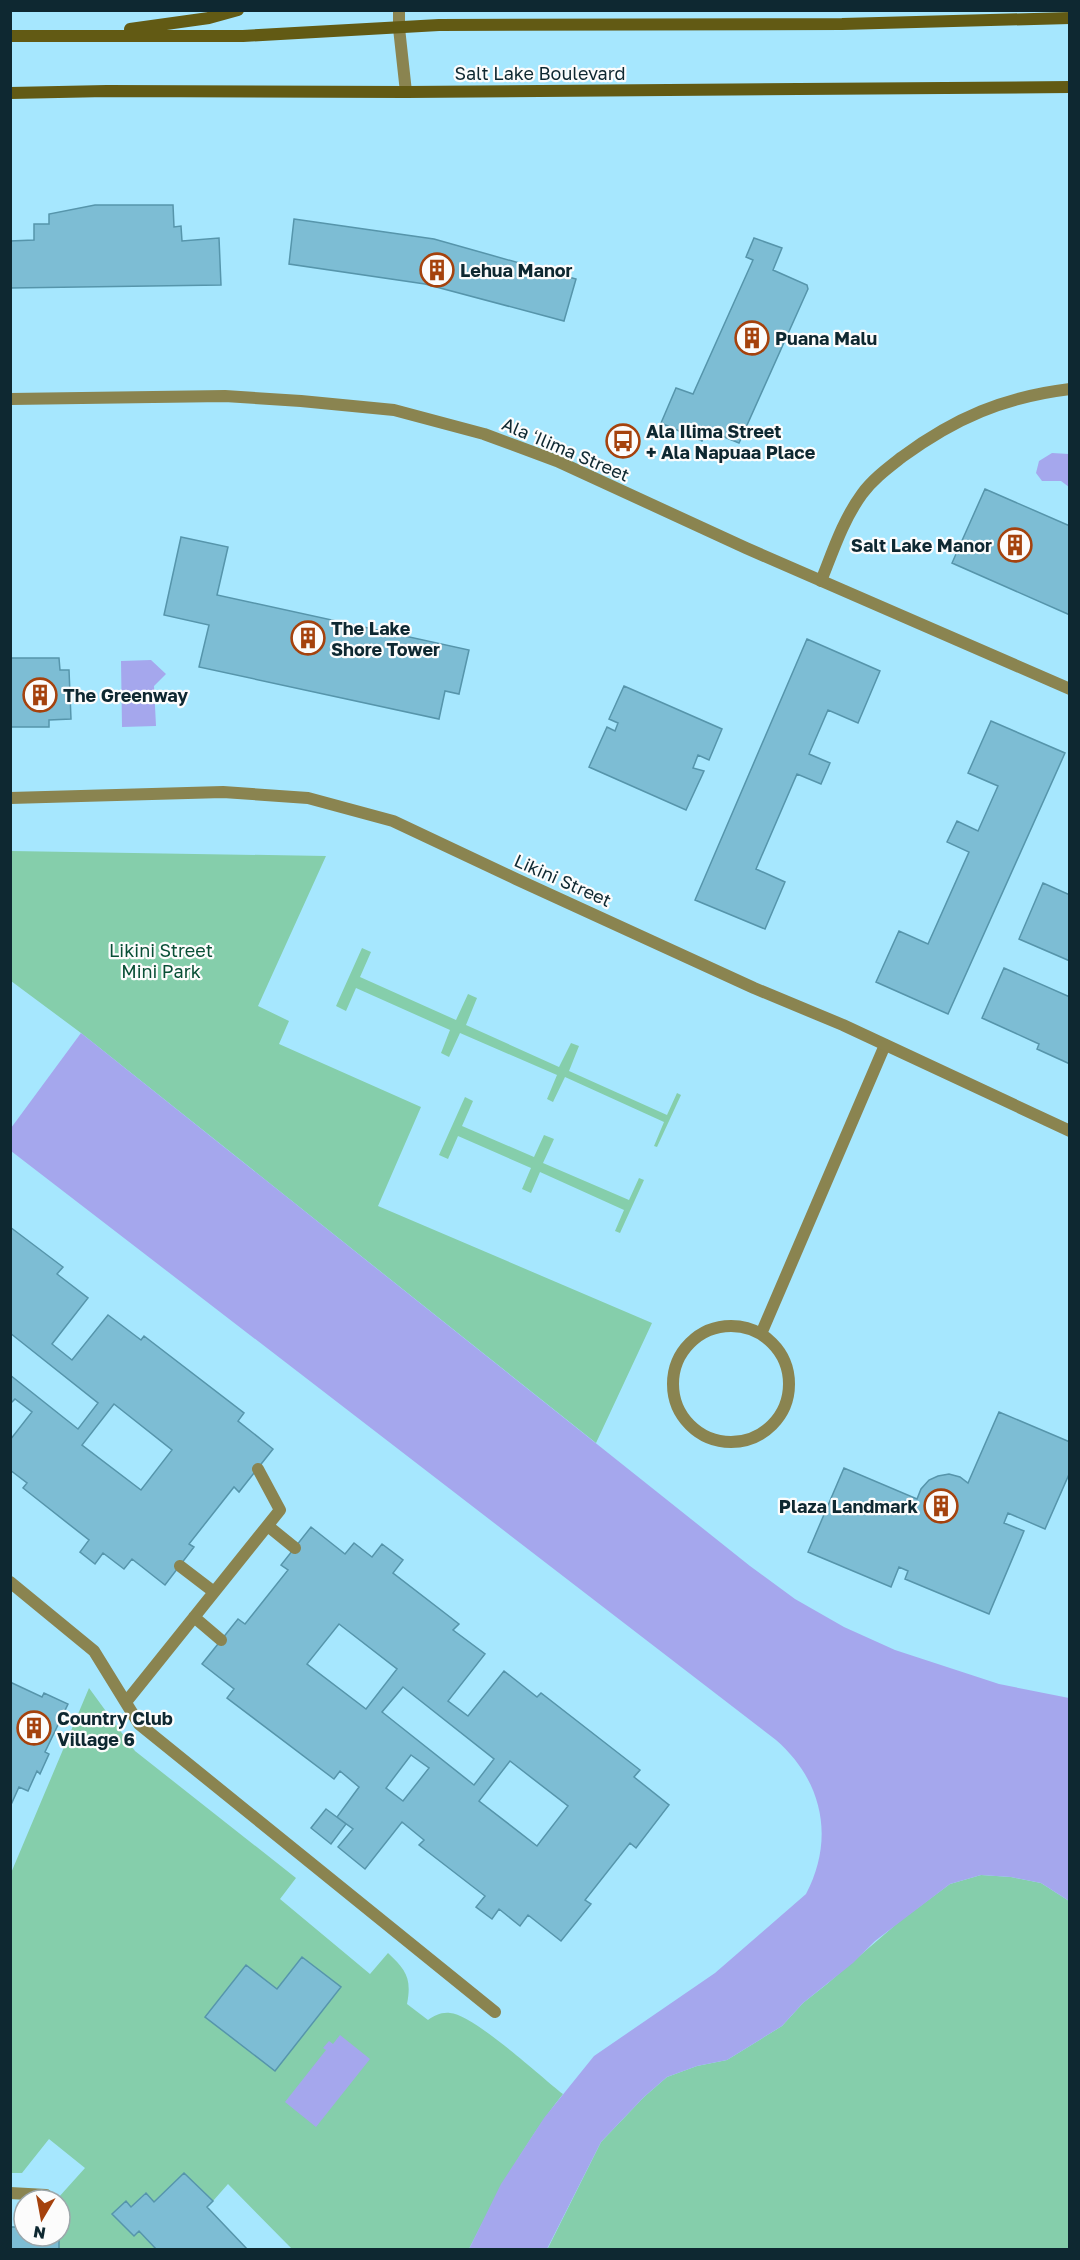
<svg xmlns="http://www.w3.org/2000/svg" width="1080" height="2260" font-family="'Golos Text',sans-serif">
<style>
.green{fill:#85ceab}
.water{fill:#a5a7ed}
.building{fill:#7dbdd4;stroke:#5695ab;stroke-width:1.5;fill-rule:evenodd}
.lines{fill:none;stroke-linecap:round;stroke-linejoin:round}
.service{stroke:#8a8450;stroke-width:12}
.minor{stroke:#8a8450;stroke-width:12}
.tertiary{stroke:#8a8450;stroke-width:12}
.secondary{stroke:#625a14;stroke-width:12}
.labels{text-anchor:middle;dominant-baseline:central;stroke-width:4.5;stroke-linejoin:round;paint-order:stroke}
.street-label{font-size:18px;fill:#0e2831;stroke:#fcfcfc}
.poi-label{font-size:18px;font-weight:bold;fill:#0e2831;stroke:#fcfcfc;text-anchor:start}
.park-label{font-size:18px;fill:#094f36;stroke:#fcfcfc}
</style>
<rect width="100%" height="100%" fill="#a6e7fe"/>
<path class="green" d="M11 851 326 856 258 1006 289 1021 279 1044 421 1107 378 1206 652 1323 596 1443 81 1033 11 981Z
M362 948 371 952 360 977 456 1020 468 994 477 998 466 1025 559 1067 571 1043 579 1046 569 1071 667 1115 677 1093 681 1095 657 1147 654 1146 664 1122 565 1077 553 1102 547 1099 557 1075 460 1033 449 1057 441 1053 450 1030 356 988 346 1011 336 1006Z
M465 1097 473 1101 462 1126 534 1157 544 1135 554 1139 543 1163 629 1200 639 1178 644 1180 620 1233 615 1231 624 1210 540 1172 531 1193 522 1189 531 1168 458 1136 448 1159 439 1155Z
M89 1688 135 1751 296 1878 280 1899 370 1974 388 1953C406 1970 412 1978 407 2004L428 2020C434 2016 441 2012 450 2013 473 2014 541 2077 563 2094 525 2142 496 2195 469 2249H292L228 2184 213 2201 184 2173 154 2202 145 2193 131 2207 126 2201 112 2214 134 2236 139 2231 157 2249H58V2236H60V2200L58 2198 85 2168 49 2139 22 2173H11V1873Z
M981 1875 1011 1877 1041 1883 1069 1901V2249L547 2250 601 2142 644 2097 667 2077 697 2066 727 2060 782 2026 803 2003 827 1984 900 1921 950 1884Z"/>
<path class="water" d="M1052 453 1069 454V487L1061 481H1042L1036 473 1039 461Z
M151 660 166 674 154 686 156 726 122 727 121 661Z
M81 1033 750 1566 795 1599 844 1627 895 1650 999 1684 1069 1698V1901L1041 1883 1011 1877 981 1875 950 1884 875 1941 853 1963 803 2003 782 2026 727 2060 697 2066 667 2077 644 2097 601 2142 547 2249H469L501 2184 544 2118 594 2056 715 1973 806 1894C835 1839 823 1781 776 1740L11 1151V1128Z
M340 2035 370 2059 316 2127 285 2102 326 2050 323 2048 329 2041 333 2044Z"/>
<path class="building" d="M95 205H173L174 227 181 226 182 241 219 238 221 285 10 288V241L34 240V224H49V214Z
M294 219 434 239 576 279 564 321 425 284 289 264Z
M754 238 782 248 773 270 807 285 808 289 739 443 707 430 702 441 661 423 676 388 693 394 753 260 746 257Z
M985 489 1070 526V615L952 563Z
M181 537 228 547 217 595 469 650 459 694 445 691 439 719 199 667 209 625 164 615Z
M807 639 880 671 858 723 828 710 809 754 830 763 821 784 797 774 756 869 785 882 765 929 695 900Z
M10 658H59L60 670H69L71 719 49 720V727H10Z
M624 686 722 729 709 760 698 755 693 768 704 771 686 810 589 767 607 727 615 731 618 723 609 719Z
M991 721 1065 753 948 1014 876 982 899 931 928 944 969 852 947 842 957 821 978 831 998 786 968 773Z
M1043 883 1070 895V961L1019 939Z
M1004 968 1070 997V1064L1037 1049 1039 1044 982 1018Z
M10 1227 63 1267 57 1274 88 1298 52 1344 72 1360 108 1315 141 1340 144 1336 244 1413 238 1421 273 1449 239 1492 234 1487 189 1544 194 1547 165 1585 132 1559 124 1569 103 1553 95 1564 80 1552 89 1540 23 1488 27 1483 10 1470V1440L32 1412 15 1399 10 1404V1375L78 1429 98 1403 10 1333ZM114 1404 172 1450 141 1490 82 1445Z
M999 1412 1070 1442V1472L1045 1529 1008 1513 1004 1523 1024 1531 989 1614 905 1579 908 1571 899 1567 891 1587 808 1552 844 1468 917 1499 921 1489 929 1480 938 1476 949 1474 960 1477 968 1483Z
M311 1527 345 1554 354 1543 372 1557 382 1544 403 1560 393 1573 459 1624 453 1630 485 1654 448 1701 468 1716 504 1671 537 1697 541 1693 640 1770 634 1777 669 1805 636 1848 630 1843 585 1900 591 1904 561 1941 528 1915 520 1926 499 1909 492 1919 476 1907 485 1896 419 1845 424 1840 402 1822 365 1869 338 1847 353 1829 337 1817 359 1787 340 1771 334 1779 227 1698 234 1689 202 1664 238 1619 245 1624 288 1570 281 1565ZM339 1624 397 1669 366 1709 307 1664ZM403 1687 494 1759 474 1785 382 1712ZM411 1755 429 1768 403 1801 386 1788ZM510 1761 568 1806 537 1846 479 1801Z
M10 1682 42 1697 44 1693 68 1704 45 1752 49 1754 40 1774 37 1771 28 1791 19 1787 10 1807Z
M326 1809 346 1824 331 1844 311 1828Z
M302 1957 341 1987 275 2071 205 2017 246 1965 277 1989Z
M184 2173 213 2201 207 2207 248 2250H157L139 2231 134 2236 112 2214 126 2201 131 2207 146 2193 154 2202Z
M10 2227H24V2236H59V2250H10Z"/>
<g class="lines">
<path class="service" d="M673 1384a58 58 0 1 1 116 0a58 58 0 1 1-116 0Z
M761 1334 885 1045
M268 1526 295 1548
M180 1566 214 1592
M10 1582 94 1651 139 1724 495 2012
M194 1617 221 1640
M126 1702 280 1510 258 1469
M10 2193 46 2195 45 2200"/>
<path class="minor" d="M399 10V28L406 92
M821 581C833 551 843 520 862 494 873 479 888 468 902 457 955 418 1004 397 1070 389"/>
<path class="tertiary" d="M10 399 225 396 301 401 394 410 484 434 557 461 746 548 1070 689
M10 798 223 792 308 798 393 821 516 879 754 988 843 1025 1070 1131"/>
<path class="secondary" d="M130 29 209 18 238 10
M10 36H243L439 25 842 24 1070 18
M10 93 107 91 406 92 1070 87"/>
</g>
<defs>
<symbol id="building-ring" viewBox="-11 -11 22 22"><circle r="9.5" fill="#fcfcfc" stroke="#a5420d" stroke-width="1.5"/><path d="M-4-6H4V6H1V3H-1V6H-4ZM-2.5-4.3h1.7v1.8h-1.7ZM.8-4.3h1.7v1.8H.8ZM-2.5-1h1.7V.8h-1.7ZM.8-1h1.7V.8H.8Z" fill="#a5420d"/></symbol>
<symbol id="bus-ring" viewBox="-11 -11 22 22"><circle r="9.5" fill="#fcfcfc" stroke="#a5420d" stroke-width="1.5"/><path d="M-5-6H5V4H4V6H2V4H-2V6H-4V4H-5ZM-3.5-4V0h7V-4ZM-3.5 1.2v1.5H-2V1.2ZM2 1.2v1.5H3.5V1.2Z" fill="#a5420d"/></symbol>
</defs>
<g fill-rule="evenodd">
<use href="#building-ring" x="418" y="251" width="38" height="38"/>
<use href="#building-ring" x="733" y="319" width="38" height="38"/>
<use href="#bus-ring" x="604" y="422" width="38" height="38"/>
<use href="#building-ring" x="996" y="526" width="38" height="38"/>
<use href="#building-ring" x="289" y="619" width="38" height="38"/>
<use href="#building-ring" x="21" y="676" width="38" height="38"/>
<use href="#building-ring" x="922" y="1487" width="38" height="38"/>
<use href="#building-ring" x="15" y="1709" width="38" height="38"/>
</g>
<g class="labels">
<g class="street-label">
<text x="540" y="73">Salt Lake Boulevard</text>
<text transform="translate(566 449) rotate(23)">Ala ʻIlima Street</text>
<text transform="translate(563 880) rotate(24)">Likini Street</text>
</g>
<g class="poi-label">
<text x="460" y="270">Lehua Manor</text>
<text x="775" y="338">Puana Malu</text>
<text x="646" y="431">Ala Ilima Street<tspan x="646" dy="21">+ Ala Napuaa Place</tspan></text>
<text x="992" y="545" text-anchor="end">Salt Lake Manor</text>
<text x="331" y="628">The Lake<tspan x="331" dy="21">Shore Tower</tspan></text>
<text x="63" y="695">The Greenway</text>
<text x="918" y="1506" text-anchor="end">Plaza Landmark</text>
<text x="57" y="1718">Country Club<tspan x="57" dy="21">Village 6</tspan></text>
</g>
<g class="park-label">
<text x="161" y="950">Likini Street<tspan x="161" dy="21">Mini Park</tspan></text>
</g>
</g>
<rect width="1080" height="2260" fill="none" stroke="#0e2831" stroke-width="24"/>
<g transform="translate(42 2218) rotate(190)"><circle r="28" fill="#fcfcfc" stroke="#9da7ab" stroke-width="1.5"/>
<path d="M0-4.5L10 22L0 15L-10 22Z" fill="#a5420d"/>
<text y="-9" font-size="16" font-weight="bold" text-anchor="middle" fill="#0e2831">N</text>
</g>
</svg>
